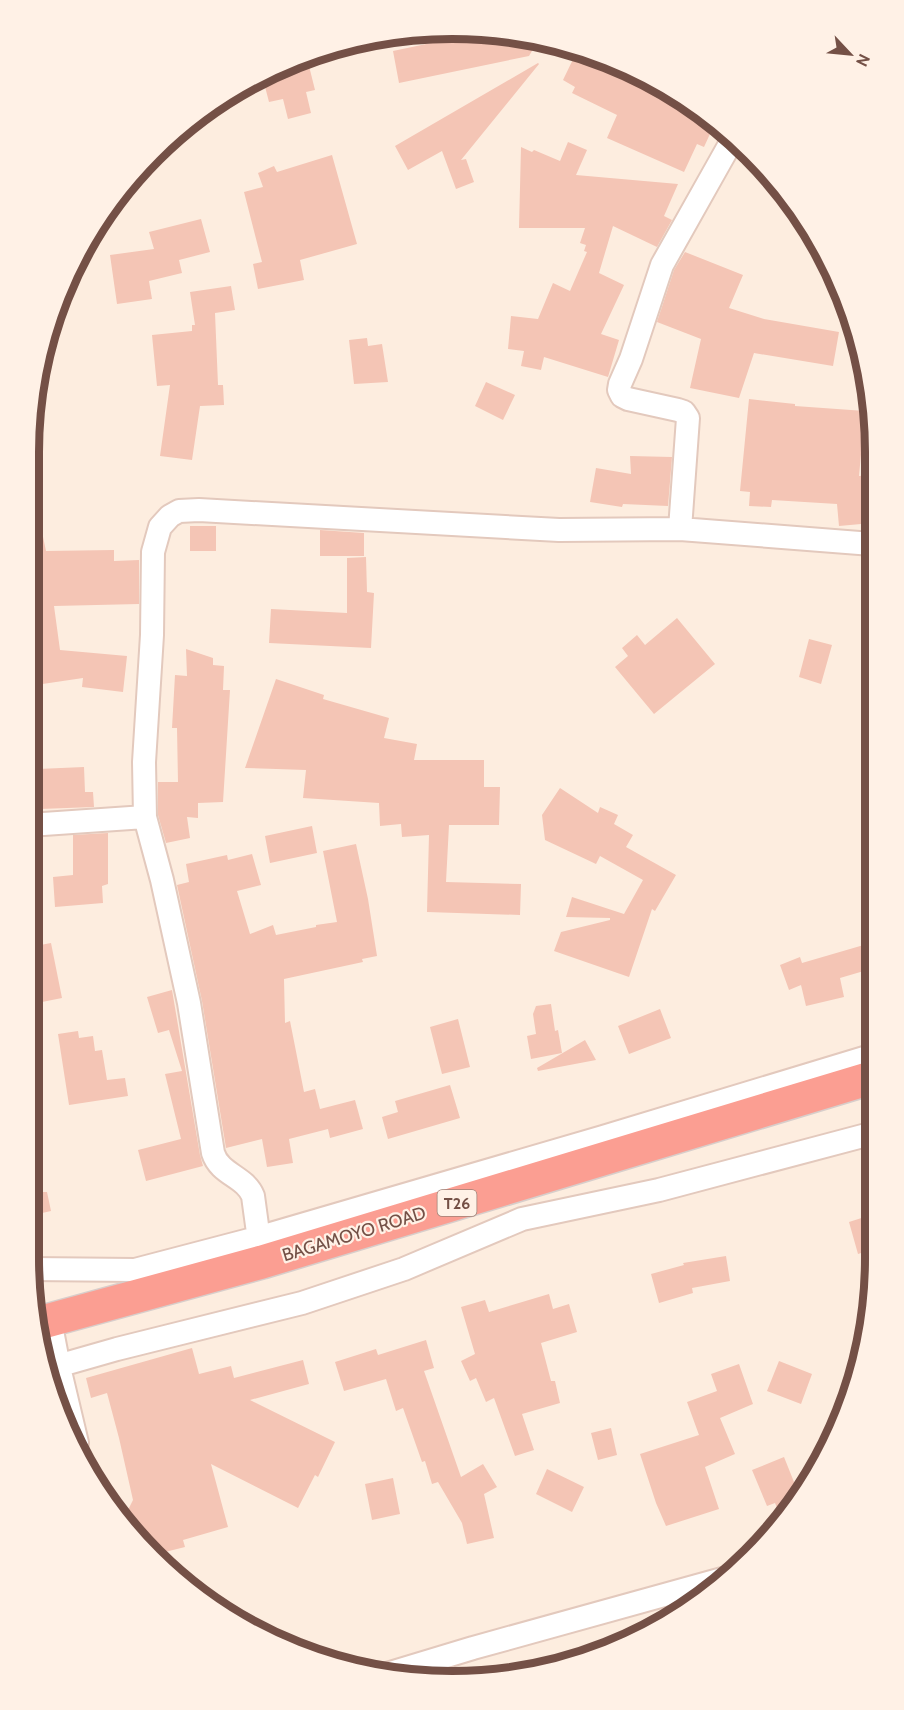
<svg xmlns="http://www.w3.org/2000/svg" width="904" height="1710" font-family="Cabin,sans-serif">
<style>
.building{fill:#f4c5b5}
.lines{fill:none;stroke-linecap:round;stroke-linejoin:round}
.street-casing{stroke:#e3c9bd;stroke-width:26}
.highway-casing{stroke:#d8cecb;stroke-width:36}
.street{stroke:#fff;stroke-width:22}
.highway{stroke:#fb9e92;stroke-width:33}
.labels{text-anchor:middle;dominant-baseline:central;stroke-width:4.5;stroke-linejoin:round;paint-order:stroke}
.shield{fill:#fff1e6;stroke:#9e8076;stroke-width:1.5}
.shield-label{font-size:16px;font-weight:bold;fill:#745046}
.street-label{font-size:18px;fill:#745046;stroke:#fff1e6}
.rim{fill:none;stroke:#745046;stroke-width:8}
</style>
<rect width="100%" height="100%" fill="#fdeddf"/>
<path class="building" d="M480 29 539 39 529 56 399 83 393 51 450 39 443 31Z
M578 49 640 73 715 123 704 147 697 144 684 172 607 138 617 115 572 93 575 87 563 80Z
M308 62 315 90 306 92 311 113 288 119 283 99 269 102 262 75Z
M538 63 539 64 461 160 466 159 474 182 456 189 442 151 408 170 395 146Z
M568 142 587 150 576 175 678 184 664 216 672 220 657 247 613 226 599 273 624 285 601 334 619 340 608 377 544 357 541 370 521 366 524 351 508 349 511 316 538 319 553 283 570 291 587 252 584 251 586 245 580 243 585 228H519L521 147 532 152 534 150 560 161Z
M332 155 357 244 300 260 304 280 258 289 253 264 262 262 244 192 263 187 258 173 274 166 277 172Z
M201 219 210 252 179 260 182 273 149 281 152 299 117 304 110 255 154 249 149 232Z
M685 252 743 275 729 308 764 319 839 332 833 366 754 353 739 398 690 388 701 339 657 322 674 270Z
M231 286 235 310 215 313 218 385H223L224 405 200 406 192 460 160 456 170 385 157 386 152 335 192 331V325H195L190 292Z
M367 338 368 346 382 344 388 382 354 384 349 340Z
M486 382 515 395 503 420 475 406Z
M749 399 795 404V406L865 411 859 476 872 475V523L839 526 837 504 772 500 771 507 749 506 750 492 740 491Z
M630 456 672 457 668 506 623 504 622 507 590 502 596 468 631 474Z
M38 513 46 551 114 550V561L139 560V604L54 606 60 650 127 656 123 692 82 687 83 678 29 686V514Z
M190 526H216V551H190Z
M320 530 364 533V556H320Z
M366 557 367 592 374 593 371 648 269 643 271 609 347 613V558Z
M677 618 715 664 654 714 615 667 628 656 622 648 637 635 645 645Z
M809 639 832 645 821 684 799 677Z
M186 649 213 658V665L224 666 223 690H230L223 802 198 803V818L187 817 190 838 166 843 158 815V782H178L177 728H172L175 675 187 676Z
M276 679 324 695 323 699 389 718 384 738 417 744 414 760H484V787H500L499 825H449L446 882 521 884 520 915 427 912 429 835 402 837 401 824 380 826 379 803 303 798 306 770 245 768Z
M84 767 85 792H93L94 807 40 809 38 769Z
M560 788 598 813 600 807 618 815 614 824 633 835 626 847 676 875 655 911 652 909 629 977 554 951 561 932 610 920V918L566 917 572 897 624 914 643 880 600 856 596 864 545 840 542 815Z
M312 826 317 853 270 863 265 836Z
M108 833V884L102 886 103 903 55 907 53 877 73 875V835Z
M356 844 368 899 377 956 362 959 363 962 284 979 285 1023 290 1021 304 1092 315 1089 320 1109 355 1100 363 1129 330 1138 328 1129 289 1139 293 1163 267 1167 262 1139 226 1148 202 1001 177 885 189 882 186 864 227 855 228 860 252 854 261 885 237 891 250 934 273 925 276 935 316 927V925L337 922 323 851Z
M874 942V968L840 978 844 997 806 1006 801 985 789 990 780 965 800 957 802 963Z
M51 943 62 998 42 1002 30 947Z
M172 990 200 1155 203 1166 146 1181 138 1150 181 1139 165 1074 182 1071 169 1030 158 1033 147 997Z
M551 1004 555 1031 558 1030 562 1053 531 1059 527 1036 536 1034 533 1014 536 1006Z
M660 1009 671 1038 629 1054 618 1026Z
M458 1019 470 1067 442 1074 430 1027Z
M78 1031 79 1038 93 1036 95 1051 102 1050 107 1080 125 1078 128 1096 69 1105 58 1034Z
M585 1040 596 1060 538 1071 537 1068Z
M450 1085 460 1118 388 1139 382 1117 398 1112 395 1101Z
M39 1192H47L51 1211 29 1216V1194Z
M874 1214V1249L858 1254 849 1222Z
M726 1256 730 1281 692 1288 693 1293 659 1303 651 1274 684 1265 683 1263Z
M549 1294 553 1309 569 1304 577 1332 541 1343 551 1381H555L560 1403 522 1414 534 1450 515 1456 494 1398 486 1402 476 1378 470 1381 461 1361 475 1354 461 1307 485 1300 489 1312Z
M426 1340 434 1368 424 1371 461 1477 483 1464 497 1487 484 1494 494 1538 467 1544 462 1523 438 1482 432 1484 425 1461 422 1462 403 1408 396 1411 386 1379 344 1391 335 1362 376 1349 378 1355Z
M192 1348 199 1374 231 1366 234 1378 303 1360 309 1384 250 1400 335 1442 318 1477 315 1475 298 1508 211 1464 228 1527 183 1540 185 1547 157 1554 122 1522 133 1500 119 1438 107 1393 91 1398 86 1378Z
M779 1361 812 1374 801 1404 767 1391Z
M739 1364 753 1404 720 1418 735 1454 705 1467 719 1509 666 1526 656 1503 640 1454 699 1435 687 1402 717 1391 711 1374Z
M611 1428 617 1455 598 1460 591 1433Z
M784 1457 798 1492 781 1517 775 1503 767 1506 752 1470Z
M547 1469 584 1487 572 1512 536 1494Z
M393 1478 400 1514 372 1520 365 1484Z"/>
<g class="lines">
<defs>
<path id="street" d="M680 529 688 418 684 412 678 410 628 399 622 396 619 390 620 384 631 359 662 265 734 137
M29 825 145 817
M262 1262 253 1196C245 1176 220 1175 213 1153L189 1003 162 880 145 817 144 762 152 635 153 552 160 527 170 516 179 511 199 510 559 530 680 529 872 544
M30 1269 135 1270 257 1238 603 1137 874 1055
M50 1320 59 1367 77 1443
M47 1369 117 1349 302 1303 404 1269 522 1219 659 1190 874 1133
M387 1674 473 1648 722 1579"/>
<path id="highway" d="M39 1323 262 1262 874 1077"/>
</defs>
<use href="#street" class="street-casing"/>
<use href="#highway" class="highway-casing"/>
<use href="#street" class="street"/>
<use href="#highway" class="highway"/>
</g>
<g class="labels">
<rect class="shield" x="437.5" y="1190" width="39" height="26" rx="4.5"/>
<g class="shield-label">
<text x="457" y="1203">T26</text>
</g>
<g class="street-label">
<text transform="translate(354 1234) rotate(-17)">BAGAMOYO ROAD</text>
</g>
</g>
<path d="M0 0H904V1710H0ZM452 39H452A413 413 0 0 1 865 452V1258A413 413 0 0 1 452 1671H452A413 413 0 0 1 39 1258V452A413 413 0 0 1 452 39Z" fill="#fff1e6" fill-rule="evenodd"/>
<path class="rim" d="M452 39H452A413 413 0 0 1 865 452V1258A413 413 0 0 1 452 1671H452A413 413 0 0 1 39 1258V452A413 413 0 0 1 452 39Z"/>
<g transform="translate(850 54) rotate(116)" stroke="#fff1e6" stroke-width="4.5" paint-order="stroke">
<path d="M0-4.5L10 22L0 15L-10 22Z" fill="#745046"/>
<text y="-9" font-size="16" font-weight="bold" text-anchor="middle" fill="#745046">N</text>
</g>
</svg>
